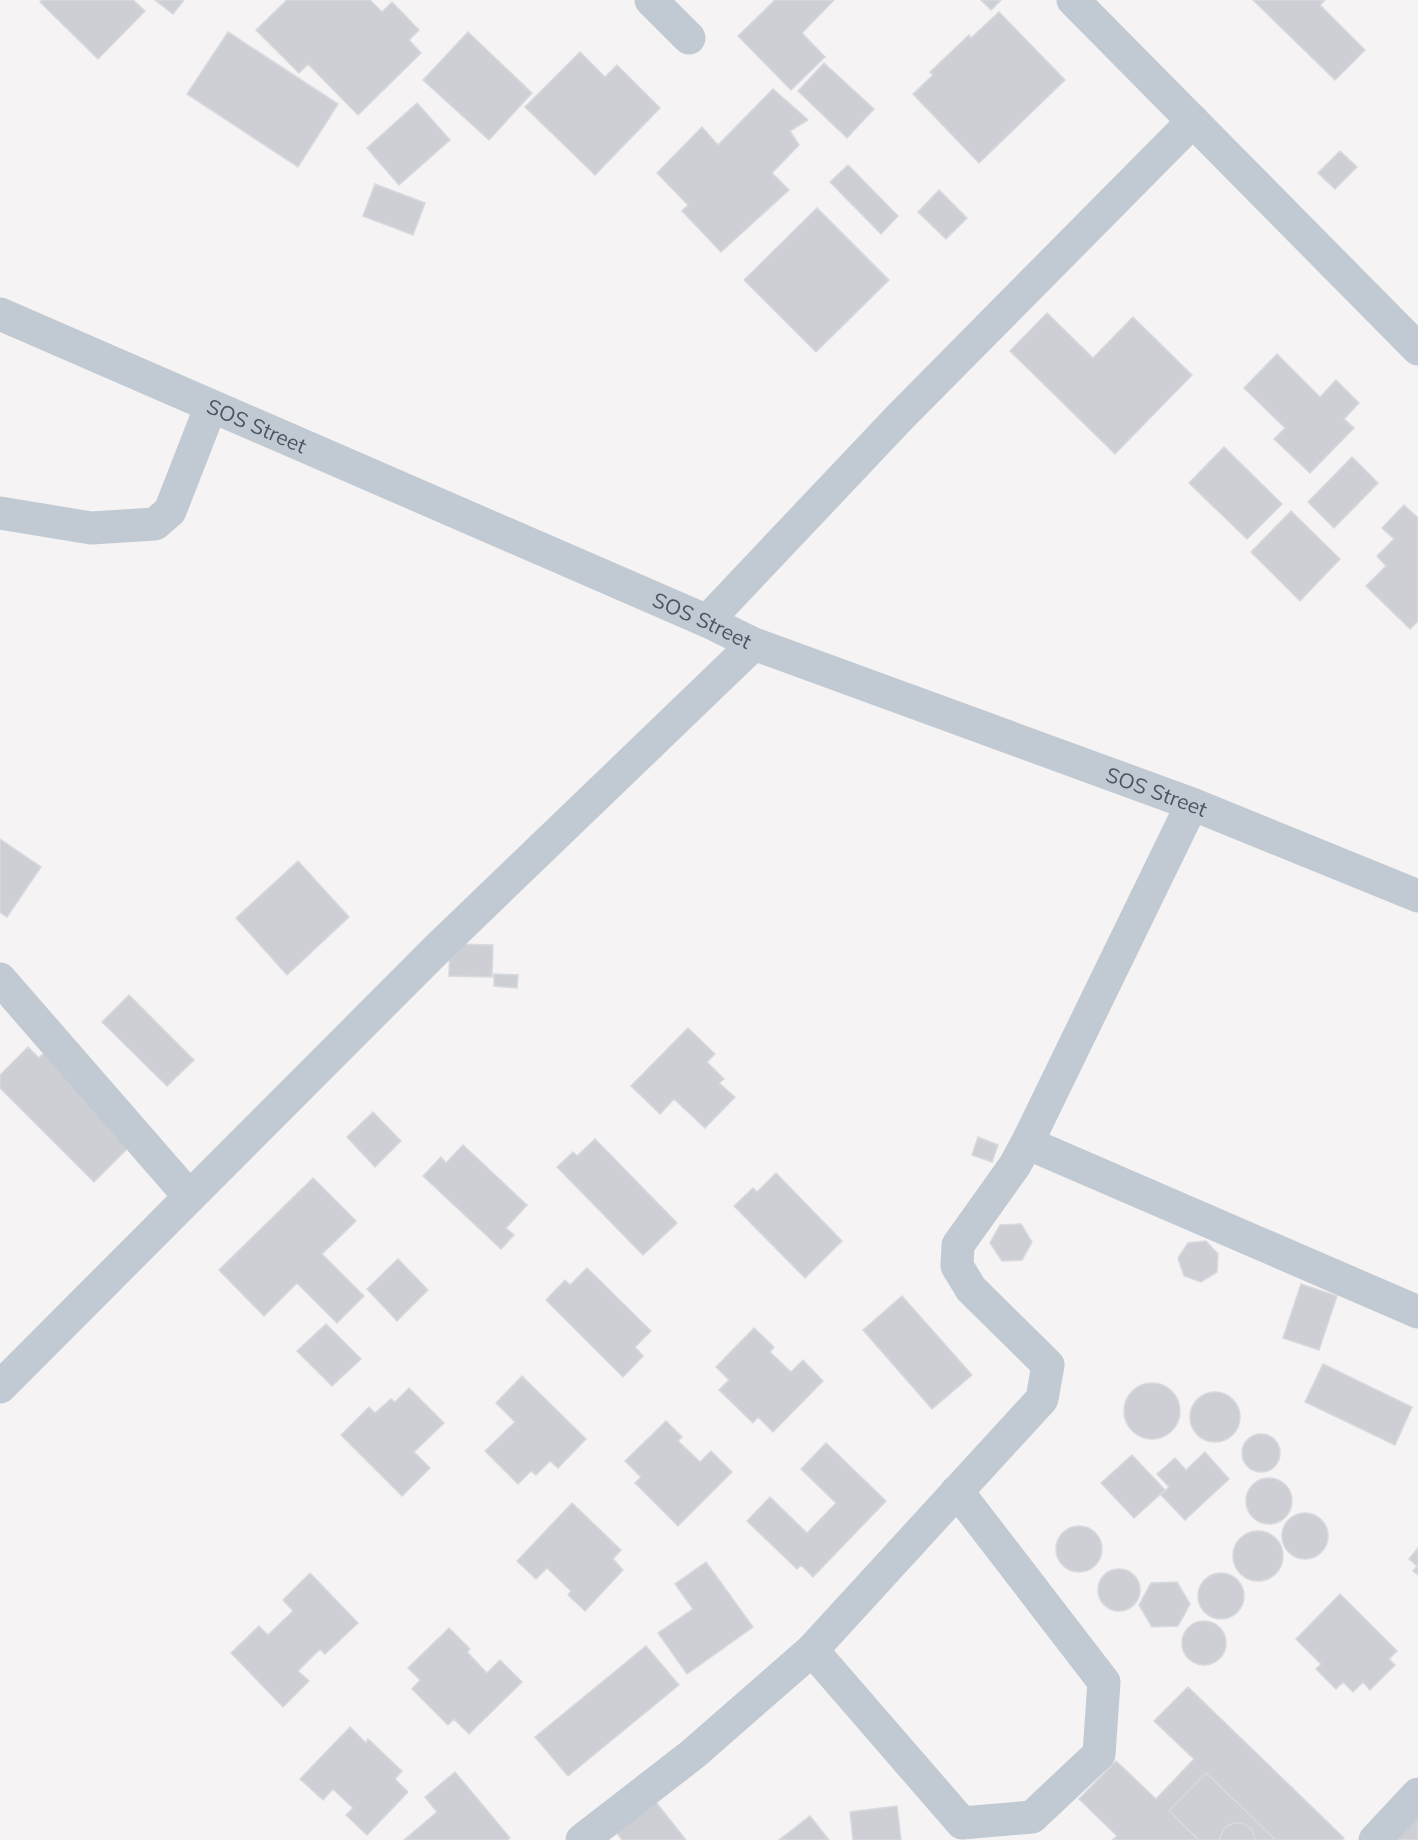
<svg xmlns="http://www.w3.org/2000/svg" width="1418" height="1840" font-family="Mulish,sans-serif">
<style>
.building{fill:#cdcfd5;stroke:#d7d9de;stroke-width:1.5}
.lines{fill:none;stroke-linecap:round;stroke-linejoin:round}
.minor{stroke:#c1cad2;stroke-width:33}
.labels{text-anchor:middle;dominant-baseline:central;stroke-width:5;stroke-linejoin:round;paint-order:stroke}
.street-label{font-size:21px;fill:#4a5661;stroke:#fff}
</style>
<rect width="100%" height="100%" fill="#f5f3f3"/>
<path class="building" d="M42 0H133L145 11 98 59 40 2Z
M155 0H184L173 14Z
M287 0H370L382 12 392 2 419 30 409 40 421 53 358 115 308 64 299 73 256 30Z
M775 0H834L802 33 825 57 791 90 738 36Z
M981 0H1001L991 10Z
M1253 0H1325L1320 5 1365 50 1335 80Z
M999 12 1065 80 979 163 913 94 933 75 930 72 969 35 971 38Z
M228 32 338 104 298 167 187 94Z
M468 32 532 93 489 140 423 80Z
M580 52 605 77 617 65 660 108 595 175 525 107Z
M824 63 874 109 847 138 798 91Z
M773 89 808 120 790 131 799 145 772 173 789 190 721 252 682 211 688 205 657 173 702 127 718 145Z
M417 103 450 140 399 185 367 148Z
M1340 151 1357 167 1335 189 1318 173Z
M848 165 898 216 881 234 830 182Z
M375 184 425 203 413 235 363 216Z
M939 190 967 218 946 239 918 212Z
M817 208 889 280 816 352 744 280Z
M1047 313 1093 358 1133 317 1192 375 1115 454 1010 351Z
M1277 354 1320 397 1336 380 1359 403 1344 419 1354 428 1310 473 1274 439 1285 428 1244 388Z
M1224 447 1282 504 1247 539 1189 483Z
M1352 457 1378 483 1334 528 1308 502Z
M1404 505 1418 518V621L1410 629 1366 586 1386 566 1377 556 1394 539 1382 528Z
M1291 511 1340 559 1300 601 1251 552Z
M0 839 41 867 7 917 0 912Z
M298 861 349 917 287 975 236 918Z
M450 944 493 945 492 977 449 976Z
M494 974 518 975 517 988 494 986Z
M129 995 194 1060 167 1086 102 1022Z
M688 1028 715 1054 707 1062 724 1079 719 1083 735 1097 705 1128 674 1099 660 1114 631 1086Z
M28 1047 39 1058 45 1052 134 1142 94 1182 0 1088V1075Z
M373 1112 401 1141 375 1167 347 1137Z
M978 1137 998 1145 992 1162 972 1155Z
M595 1139 677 1223 643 1255 557 1167 573 1152 577 1156Z
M463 1145 527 1205 506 1228 514 1235 501 1249 423 1176 441 1157 446 1163Z
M776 1173 842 1241 805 1278 734 1206 753 1188 757 1192Z
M313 1178 356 1221 322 1254 364 1296 337 1323 297 1283 264 1316 219 1270Z
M1021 1224 1032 1242 1022 1260 1002 1261 990 1243 1000 1225Z
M1206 1241 1218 1254 1217 1272 1201 1282 1184 1276 1178 1258 1188 1243Z
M398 1259 428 1290 397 1321 367 1289Z
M587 1268 651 1331 635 1347 643 1356 623 1377 546 1300 565 1280 570 1285Z
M1301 1284 1337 1296 1319 1350 1283 1338Z
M902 1296 972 1375 932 1409 863 1330Z
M326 1324 361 1359 332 1386 297 1351Z
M754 1328 774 1347 770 1352 791 1372 803 1360 823 1381 773 1432 758 1417 753 1423 719 1390 729 1380 716 1367Z
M1323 1364 1412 1407 1395 1445 1305 1402Z
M522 1376 586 1439 558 1468 550 1461 536 1475 531 1471 518 1484 485 1451 515 1422 496 1403Z
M1124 1411a28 28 0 1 1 56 0a28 28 0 1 1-56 0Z
M409 1388 444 1423 414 1452 430 1468 402 1496 341 1435 369 1407 375 1413 391 1399 395 1402Z
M1190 1417a25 25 0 1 1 50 0a25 25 0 1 1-50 0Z
M666 1421 682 1437 678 1441 700 1462 711 1451 732 1472 678 1526 635 1483 641 1477 625 1461Z
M1242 1453a19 19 0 1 1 38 0a19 19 0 1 1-38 0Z
M826 1443 886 1501 813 1577 801 1565 797 1569 747 1521 770 1497 807 1533 836 1503 801 1469Z
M1205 1452 1229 1479 1185 1520 1161 1495 1169 1487 1157 1474 1175 1458 1186 1470Z
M1132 1455 1165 1490 1134 1518 1101 1483Z
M1246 1501a23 23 0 1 1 46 0a23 23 0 1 1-46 0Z
M572 1503 621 1550 613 1559 623 1570 585 1611 568 1595 571 1591 547 1568 536 1579 517 1561Z
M1282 1536a23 23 0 1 1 46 0a23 23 0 1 1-46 0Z
M1056 1549a23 23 0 1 1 46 0a23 23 0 1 1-46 0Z
M1233 1556a25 25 0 1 1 50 0a25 25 0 1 1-50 0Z
M1418 1548V1575L1413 1571 1417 1566 1409 1559Z
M706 1562 753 1627 687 1674 658 1633 693 1609 675 1584Z
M1098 1590a21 21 0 1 1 42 0a21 21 0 1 1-42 0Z
M310 1573 358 1623 325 1654 320 1649 298 1671 309 1681 283 1707 231 1653 259 1626 268 1635 293 1611 283 1600Z
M1198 1596a23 23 0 1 1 46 0a23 23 0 1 1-46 0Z
M1177 1582 1190 1604 1178 1626 1152 1627 1139 1605 1151 1583Z
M1340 1594 1397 1651 1389 1659 1395 1665 1370 1690 1363 1682 1353 1692 1343 1682 1336 1689 1316 1669 1321 1664 1296 1639Z
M1182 1643a22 22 0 1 1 44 0a22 22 0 1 1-44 0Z
M449 1628 470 1649 467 1652 487 1673 500 1660 522 1682 469 1734 454 1719 448 1725 412 1689 420 1680 408 1668Z
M646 1646 679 1685 568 1776 535 1737Z
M1188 1687 1344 1838 1342 1840H1271L1274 1838 1206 1773 1169 1811 1199 1840H1112L1117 1836 1079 1799 1116 1761 1156 1799 1194 1759 1154 1721Z
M350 1727 366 1743 368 1739 402 1771 395 1779 408 1792 367 1835 346 1815 353 1808 333 1789 323 1800 300 1779Z
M455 1772 510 1838 507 1840H404L437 1812 425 1797Z
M1206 1773 1274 1838 1271 1840H1199L1169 1811Z
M655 1801 686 1840H622L616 1832Z
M897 1806 901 1840H853L850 1812Z
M1418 1814V1840H1391Z
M810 1816 829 1840H779Z
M1233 1823H1242L1251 1828 1256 1840H1219L1224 1828Z"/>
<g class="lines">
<g class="minor">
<path d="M651 0 689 38"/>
<path d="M1073 0 1418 349"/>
<path id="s1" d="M0 314 707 621 754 644 1192 804 1418 896"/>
<path d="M0 513 91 528 155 524 170 511 211 406"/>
<path d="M707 621 899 418 1193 121"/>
<path d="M0 979 189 1196"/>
<path d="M1027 1143 1418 1312"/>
<path d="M0 1387 437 949 754 644"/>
<path d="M812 1650 962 1823 1032 1817 1099 1754 1104 1682 957 1491"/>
<path d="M582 1840 693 1754 812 1650 1042 1399 1048 1365 971 1289 957 1266 958 1245 1015 1165 1027 1143 1192 804"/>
<path d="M1375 1840 1418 1794"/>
</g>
</g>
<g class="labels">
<g class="street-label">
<text stroke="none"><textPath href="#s1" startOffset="280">SOS Street</textPath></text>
<text stroke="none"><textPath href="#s1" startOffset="766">SOS Street</textPath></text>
<text stroke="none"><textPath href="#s1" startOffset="1252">SOS Street</textPath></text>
</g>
</g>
</svg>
